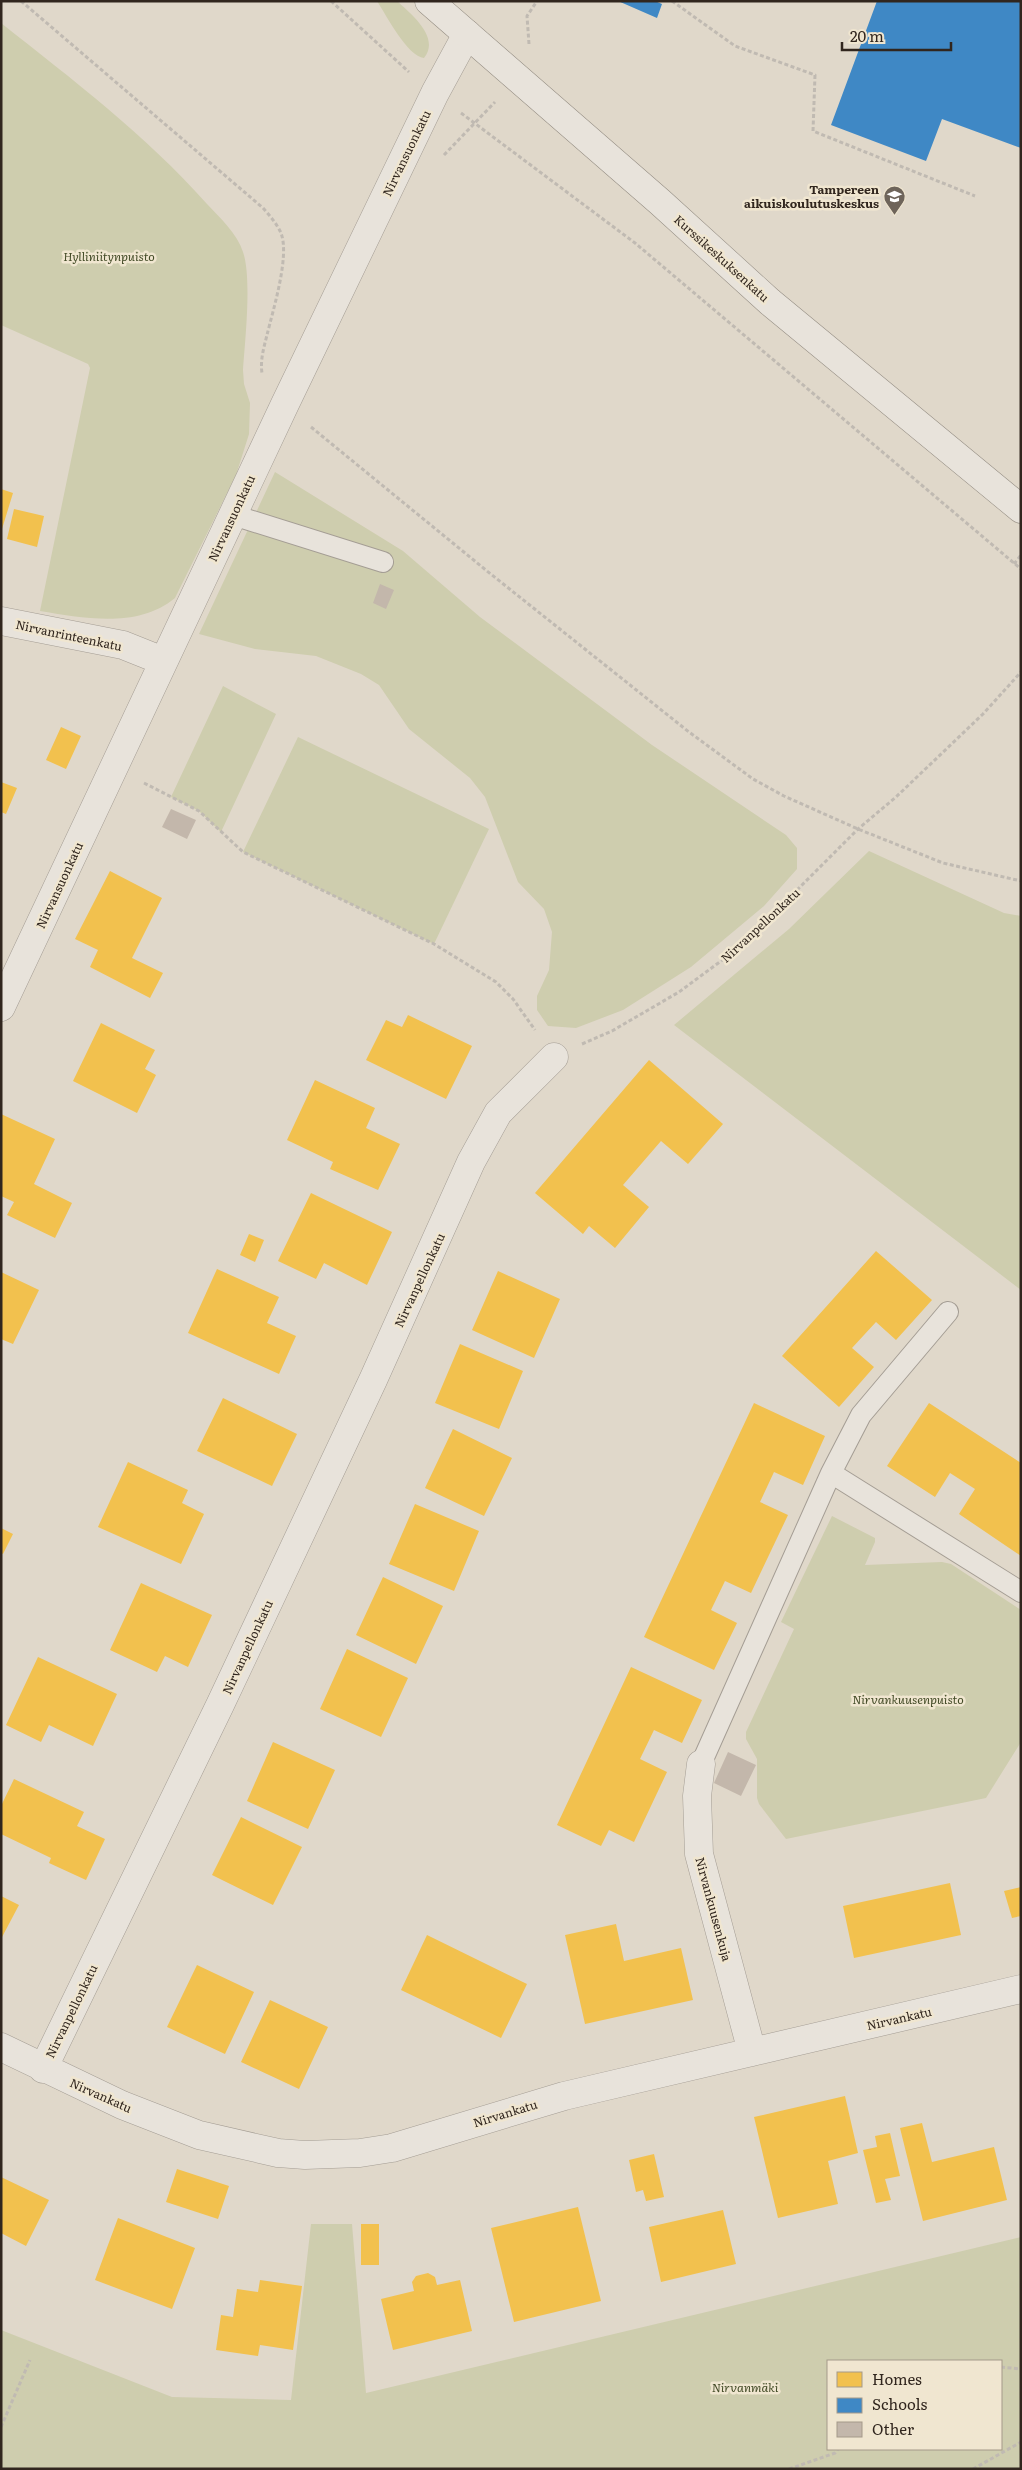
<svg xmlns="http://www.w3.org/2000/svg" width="1022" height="2470" font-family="Literata,serif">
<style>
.green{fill:#cecdae;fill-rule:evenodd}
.homes{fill:#f2c14e}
.schools{fill:#3f88c5}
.building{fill:#c3b7ab}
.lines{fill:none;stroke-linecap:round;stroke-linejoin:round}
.lane-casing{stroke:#a49d94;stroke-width:22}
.street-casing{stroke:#a49d94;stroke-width:29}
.secondary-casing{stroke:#948d83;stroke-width:29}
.path{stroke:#c0bab2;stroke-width:3;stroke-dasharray:4 2.5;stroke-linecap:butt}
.lane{stroke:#e8e3db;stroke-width:20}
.street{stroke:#e8e3db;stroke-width:28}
.secondary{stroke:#e8e3db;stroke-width:28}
.labels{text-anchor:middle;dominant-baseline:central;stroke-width:5;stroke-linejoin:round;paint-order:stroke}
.street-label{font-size:12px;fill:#31261e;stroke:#f0e6d0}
.poi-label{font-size:12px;font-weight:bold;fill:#31261e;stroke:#f0e6d0;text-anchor:end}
.park-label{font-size:12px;font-style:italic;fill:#434b27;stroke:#f0e6d0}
</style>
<rect width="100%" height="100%" fill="#e0d8ca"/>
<path class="green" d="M377 1H397C410 13 441 37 424 58 408 57 386 15 377 1Z
M1 23C73 80 146 135 207 204 220 218 237 233 243 252 252 278 245 341 243 370L244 384 250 403 249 434 236 475 175 598C138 629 83 618 40 611L90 368 88 364 1 325Z
M275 472 403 551 480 617 652 745 786 835 797 848V869L764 906 691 967 623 1010 576 1028 548 1026 537 1010V996L549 970 552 932 544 909 518 882 485 797 470 778 409 729 379 685 361 674 316 656 255 649 199 634Z
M223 686 276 714 221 832 199 811 171 797Z
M298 737 489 829 434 944 243 852Z
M869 851 1004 913 1021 916V1290L674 1025 789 929Z
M832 1516 875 1538V1542L865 1565 942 1562 951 1564 1021 1610V1742L986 1798 786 1839 759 1804 757 1798V1759L746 1739V1732L794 1629 781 1622Z
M311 2224H352L366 2393 1021 2237V2469H1V2330L172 2397 291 2400ZM828 2361H1001V2449H828Z"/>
<path class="homes" d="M1 489 13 493 2 529 1 528Z
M14 509 44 516 37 547 7 539Z
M61 727 81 736 66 769 46 760Z
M1 782 17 788 6 814 1 812Z
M110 871 162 898 132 958 163 973 150 998 90 967 98 950 75 939Z
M408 1015 472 1046 446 1099 366 1060 386 1020 402 1027Z
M101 1023 155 1050 145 1069 156 1075 137 1113 73 1081Z
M649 1060 723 1124 688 1164 661 1141 623 1185 649 1207 615 1248 589 1226 583 1234 535 1193Z
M315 1080 375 1108 366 1128 400 1144 378 1190 330 1169 333 1162 287 1140Z
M1 1114 55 1139 34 1184 72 1203 55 1238 7 1215 14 1202 1 1196Z
M311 1193 392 1232 367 1285 324 1263 316 1279 278 1261Z
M249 1234 264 1240 255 1262 240 1255Z
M876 1251 932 1300 896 1340 876 1322 852 1348 874 1367 839 1407 782 1356Z
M217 1269 279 1297 267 1323 296 1336 279 1374 188 1333Z
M498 1271 560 1299 534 1358 472 1330Z
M1 1272 39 1290 13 1344 1 1339Z
M460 1344 523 1371 499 1429 435 1403Z
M223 1398 297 1434 272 1486 197 1451Z
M754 1403 825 1436 803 1485 774 1472 760 1502 788 1515 751 1593 725 1581 711 1610 737 1623 714 1670 644 1637Z
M929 1403 1021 1463V1556L959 1514 975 1489 950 1473 935 1497 887 1466Z
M453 1429 512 1458 484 1516 425 1488Z
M128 1462 188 1490 182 1503 204 1514 181 1564 98 1527Z
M415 1504 479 1531 454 1591 389 1564Z
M1 1528 13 1534 3 1554 1 1553Z
M383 1577 443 1606 416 1664 356 1635Z
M141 1583 212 1615 188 1667 165 1656 157 1672 110 1650Z
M347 1649 408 1678 381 1737 320 1709Z
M38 1657 117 1694 93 1746 49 1725 41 1742 6 1725Z
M631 1667 702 1700 682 1743 654 1730 640 1759 667 1772 634 1842 609 1830 601 1846 557 1825Z
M273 1742 335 1770 308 1829 247 1801Z
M14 1779 84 1812 77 1826 105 1839 86 1880 49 1863 51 1858 1 1834V1806Z
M241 1817 302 1847 273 1905 212 1875Z
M950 1883 961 1935 854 1958 843 1906Z
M1021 1887V1916L1012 1918 1004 1891Z
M1 1896 19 1905 1 1939Z
M616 1924 624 1961 681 1948 693 2000 585 2024 565 1935Z
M427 1935 527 1984 501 2038 401 1990Z
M197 1965 254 1992 225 2054 167 2027Z
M270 2000 328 2027 299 2089 241 2062Z
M845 2096 858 2153 828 2161 838 2204 778 2218 754 2117Z
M922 2123 932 2162 994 2147 1007 2200 923 2221 900 2128Z
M890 2133 900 2176 885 2179 891 2200 876 2203 863 2150 877 2147 875 2136Z
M654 2154 664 2197 646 2201 643 2190 636 2192 629 2160Z
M177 2169 229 2186 218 2219 166 2202Z
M1 2177 49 2200 26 2246 1 2233Z
M578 2207 601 2301 514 2322 491 2228Z
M723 2210 736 2264 661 2282 649 2227Z
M118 2218 195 2248 172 2309 95 2280Z
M361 2224H379V2265H361Z
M428 2273 435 2277 437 2285 460 2280 472 2331 393 2350 381 2299 414 2291 412 2282 416 2276Z
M260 2280 302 2286 293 2350 260 2345 258 2356 216 2350 221 2315 233 2317 237 2289 258 2292Z"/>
<path class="schools" d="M618 1H655L662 4 657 18Z
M877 1H1021V148L942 119 926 161 831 125Z"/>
<path class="building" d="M380 584 394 590 386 609 373 603Z
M171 809 196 820 187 839 162 827Z
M728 1752 756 1765 741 1796 714 1783Z"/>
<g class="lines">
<defs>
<path id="lane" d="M233 515 383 562
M831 1473 1021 1592
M701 1764 831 1473 861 1415 948 1312"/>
<path id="street" d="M1 621 123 645 163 661
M1 1007 285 404 435 93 467 34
M701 1764 697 1796 699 1854 752 2052
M1 2047 122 2105 199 2135 278 2153 305 2155 360 2153 392 2148 564 2096 1021 1989
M43 2069 220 1705 373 1380 471 1162 498 1113 554 1057"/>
<path id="secondary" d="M429 1 660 202 770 302 1021 509"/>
</defs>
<use href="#lane" class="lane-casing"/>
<use href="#street" class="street-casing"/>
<use href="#secondary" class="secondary-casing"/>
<path class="path" d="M21 1 263 208C270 216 277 224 281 233 290 256 273 310 267 335 264 347 260 360 262 373
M331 1 409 72
M672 1 735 46 815 75 813 131 975 196
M529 44 527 16 537 1
M461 113 635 243 1021 569
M444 155 495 102
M311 427 487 571 689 732 753 779 784 796 858 829 943 863 1021 881
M1014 564 1021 555
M144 783 199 811 243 852 434 944 496 982 513 999 535 1030
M582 1044 612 1031 679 992 740 947 858 829 896 797 983 714 1021 672
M1001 2367 1021 2369
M1 2427 30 2360
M789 2469 835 2453 838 2449
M973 2469 1021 2442"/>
<use href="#lane" class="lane"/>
<use href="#street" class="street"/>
<use href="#secondary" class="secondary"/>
</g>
<defs>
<symbol id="school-pin" viewBox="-11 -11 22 30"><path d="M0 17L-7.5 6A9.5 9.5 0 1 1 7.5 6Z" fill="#6e645a" stroke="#f0e6d0"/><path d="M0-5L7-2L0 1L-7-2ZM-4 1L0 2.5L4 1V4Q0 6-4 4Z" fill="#fff"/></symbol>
</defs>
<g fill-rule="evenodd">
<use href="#school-pin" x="882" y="184" width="25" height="34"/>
</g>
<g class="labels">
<g class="street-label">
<text transform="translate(406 153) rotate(-64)">Nirvansuonkatu</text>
<text transform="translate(722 258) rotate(42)">Kurssikeskuksenkatu</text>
<text transform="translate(231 518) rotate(-65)">Nirvansuonkatu</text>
<text transform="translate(69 635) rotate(12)">Nirvanrinteenkatu</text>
<text transform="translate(59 885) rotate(-65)">Nirvansuonkatu</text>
<text transform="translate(760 925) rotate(-43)">Nirvanpellonkatu</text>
<text transform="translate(419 1280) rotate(-65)">Nirvanpellonkatu</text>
<text transform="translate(247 1647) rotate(-65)">Nirvanpellonkatu</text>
<text transform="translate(714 1909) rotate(75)">Nirvankuusenkuja</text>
<text transform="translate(71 2011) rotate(-64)">Nirvanpellonkatu</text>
<text transform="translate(899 2018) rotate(-13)">Nirvankatu</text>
<text transform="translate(101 2095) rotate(24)">Nirvankatu</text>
<text transform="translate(505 2113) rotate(-17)">Nirvankatu</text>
</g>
<g class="poi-label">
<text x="879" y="189">Tampereen<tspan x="879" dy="14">aikuiskoulutuskeskus</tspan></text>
</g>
<g class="park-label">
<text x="109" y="256">Hylliniitynpuisto</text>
<text x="908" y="1699">Nirvankuusenpuisto</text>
<text x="745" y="2387">Nirvanmäki</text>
</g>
</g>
<rect width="1022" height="2470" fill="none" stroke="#31261e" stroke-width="5"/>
<rect x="827" y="2360" width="175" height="90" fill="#f0e6d0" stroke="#a49989"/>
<rect x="837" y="2372" width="25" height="15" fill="#f2c14e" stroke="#a49989"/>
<text x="872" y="2385" font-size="15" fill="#31261e">Homes</text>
<rect x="837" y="2398" width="25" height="15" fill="#3f88c5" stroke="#a49989"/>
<text x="872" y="2410" font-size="15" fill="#31261e">Schools</text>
<rect x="837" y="2422" width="25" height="15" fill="#c3b7ab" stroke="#a49989"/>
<text x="872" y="2435" font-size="15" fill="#31261e">Other</text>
<path d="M842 42v8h109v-8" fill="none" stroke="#31261e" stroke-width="2.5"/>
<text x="850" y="42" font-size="15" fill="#31261e" stroke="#f0e6d0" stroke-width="4" paint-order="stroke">20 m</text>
</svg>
